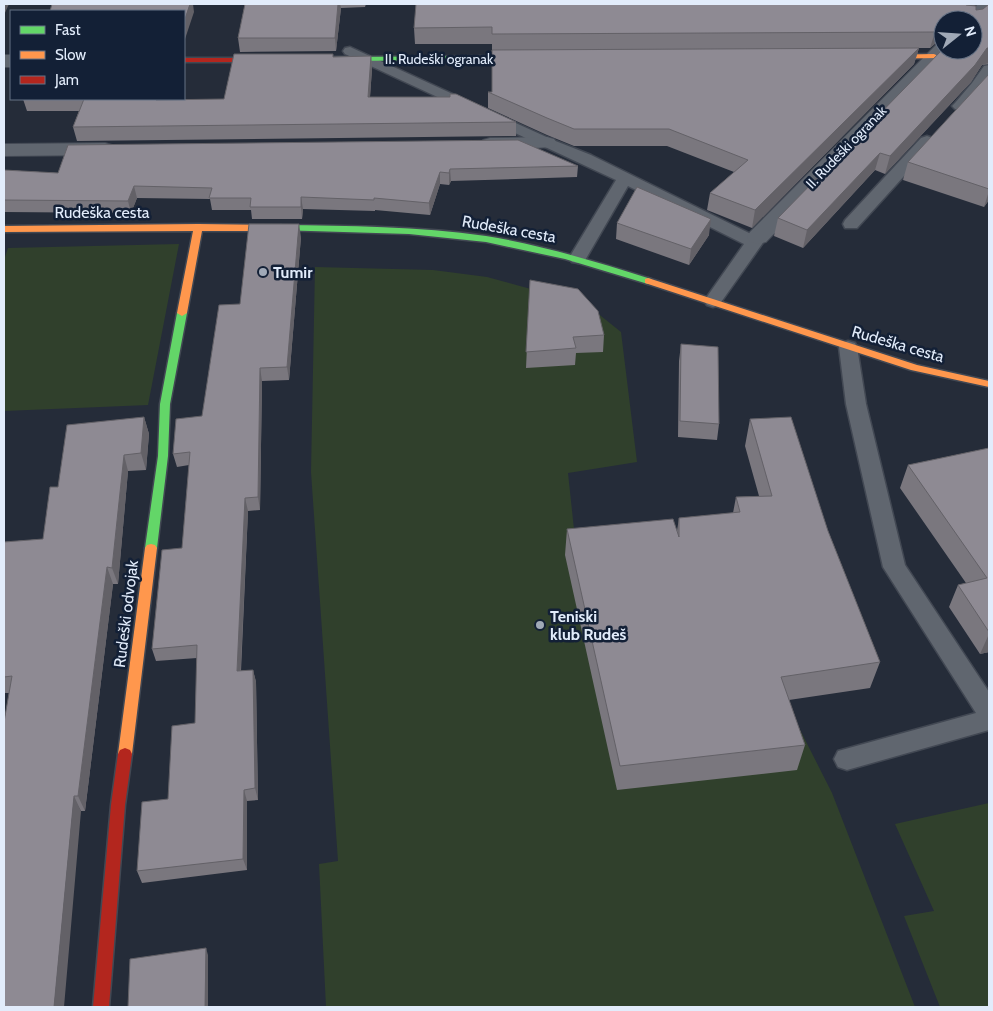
<svg xmlns="http://www.w3.org/2000/svg" width="993" height="1011" font-family="Cabin,sans-serif">
<style>
.green{fill:#30402c}
.lines{fill:none;stroke-linecap:round;stroke-linejoin:round}
.lane-casing{stroke:#424853;stroke-width:3}
.street-casing{stroke:#424853;stroke-width:2}
.fast-casing{stroke:#424853;stroke-width:3}
.slow-casing{stroke:#424853;stroke-width:3}
.jam-casing{stroke:#424853;stroke-width:3}
.lane{fill:#60666f;fill-rule:evenodd}
.street{fill:#60666f;fill-rule:evenodd}
.fast{fill:#63d668;fill-rule:evenodd}
.slow{fill:#ff974d;fill-rule:evenodd}
.jam{fill:#b3261e;fill-rule:evenodd}
.wall{fill:#7a777e}
.shaded-wall{fill:#636167}
.building{fill:#8e8a93;stroke:#636167}
.poi-dot{fill:#a0a9b7;stroke:#132036;stroke-width:2}
.labels{text-anchor:middle;dominant-baseline:central;stroke-width:5;stroke-linejoin:round;paint-order:stroke}
.far-street-label{font-size:14px;fill:#e2ecfb;stroke:#132036}
.street-label{font-size:16px;fill:#e2ecfb;stroke:#132036}
.poi-label{font-size:16px;font-weight:bold;fill:#e2ecfb;stroke:#132036;text-anchor:start}
</style>
<rect width="100%" height="100%" fill="#252c39"/>
<path class="green" d="M179 244 148 405 4 411V260L8 248Z
M315 267 433 270 487 277 586 304 621 332 637 462 568 473 576 548 786 702 832 793 915 1007H326L319 864 338 861 311 472Z
M989 803V1007H940L904 916 934 911 895 824Z"/>
<g class="lines">
<defs>
<path id="lane" d="M350 47 553 140 591 155 751 234 758 232 764 233 767 237 719 305 713 307 707 305 704 301 744 244 628 186 584 262 578 263 572 262 569 258 616 180 345 54 343 51 345 48Z
M989 65C990 87 979 93 965 109H955L952 106 955 103 972 83 984 66Z
M927 136 933 138 935 141 933 144 857 228H845L843 224 845 220 921 138Z
M848 341 855 343 857 347 866 404 905 565 989 692V730L847 770 838 767 834 759 838 751 976 713 883 567 846 404 839 347 841 343Z"/>
<path id="street" d="M978 4H989V13L978 24 973 25V20H963Z
M943 43V50H951L949 52 766 242 758 244 750 242 747 237 750 232 937 44Z
M4 55H11V67H4Z
M547 137 554 139 557 143 554 147 490 150 483 148 480 144 483 140 490 138Z
M105 143 112 145 115 149 112 153 105 155 4 156V144Z"/>
<path id="fast" d="M530 56 534 58 533 60 333 61 329 59 333 57Z
M281 225C349 226 418 226 486 236 542 245 597 262 651 279L653 281 648 284 565 259 486 242 409 234 278 230 277 228Z
M182 310 187 313 170 404 168 456 157 548 155 551H147L145 548 158 456 160 404 177 313Z"/>
<path id="slow" d="M934 54 938 56 937 58 878 59 874 57 878 55Z
M198 224 281 225 285 228 281 231H202L187 313 182 316 177 313 193 231 4 232V226Z
M648 278 917 365 989 381V387L911 370 645 283V279Z
M151 544 155 545 157 548 132 754 130 758 125 760 120 758 118 754 145 548 147 545Z"/>
<path id="jam" d="M184 58H270L274 60 270 62H184Z
M125 748 130 750 132 754 125 805 109 1007H93L111 805 118 754 120 750Z"/>
</defs>
<use href="#lane" class="lane-casing"/>
<use href="#street" class="street-casing"/>
<use href="#fast" class="fast-casing"/>
<use href="#slow" class="slow-casing"/>
<use href="#jam" class="jam-casing"/>
<use href="#lane" class="lane"/>
<use href="#street" class="street"/>
<use href="#fast" class="fast"/>
<use href="#slow" class="slow"/>
<use href="#jam" class="jam"/>
</g>
<path class="wall" d="M245 4H366L365 7 341 8 336 51 240 52 238 38Z
M976 4 974 5 976 10 983 9 989 4V64L982 65 971 82 885 174 875 170 803 248 774 236 778 218 973 20H943V42H937L930 48H919L914 64 752 228 707 210 710 193 734 172 667 146H574L547 135 488 108V92H492V44H415L414 28Z
M371 56 372 69 370 97 516 122V136L77 141 73 127 79 111H27L23 99H164V100L224 99 333 57Z
M989 74V200L984 207 903 180 908 162Z
M578 166 577 177 451 181 449 185 440 184 430 215 375 210V211L303 209 302 219H252L251 210H212L210 199 137 198 131 213 4 212V170L58 173Z
M617 223 709 235 689 265 616 239Z
M301 237 289 380 262 381 260 510 248 511 241 671 253 670 256 682 258 800 247 801V870L142 883 137 871 168 799 195 723 197 658 156 661 152 649 182 548 189 465 177 467 173 454 202 416 240 304Z
M530 280 604 335 603 352 576 353 575 365 526 368Z
M681 344 719 424 717 440 678 437 679 361Z
M144 417 149 434 146 470 128 471 118 584H113L85 811H81L9 693H4V542L43 539 58 487Z
M750 419 828 531 880 662 870 688 789 700 805 745 797 770 617 790 565 555 567 529 677 531 679 518 733 513 736 497 759 496 745 446Z
M989 448V652L980 654 949 607 958 585 966 583 900 488 908 465Z"/>
<path class="shaded-wall" d="M4 4H9L4 15Z
M190 4H193L194 12 184 42V22Z
M338 4H340L341 8 336 51 335 38Z
M966 4H976L962 19Z
M941 26 937 42 930 48 935 32Z
M919 48 914 64 752 228 755 210Z
M987 48H989V63L982 65 971 82 885 174 890 156Z
M371 56 372 69 369 110 368 97Z
M157 99H164L159 114 156 100Z
M880 153 875 170 803 248 807 230Z
M450 169 451 181 449 185V173Z
M440 172V184L430 215 429 203Z
M134 186 137 198 131 213 128 201Z
M989 191V200L984 207Z
M301 197 303 209 302 219 301 207Z
M711 219 709 235 689 265 691 249Z
M299 224 301 237 289 380 287 367Z
M260 368 262 381 260 510 258 497Z
M144 417 149 434 146 470 141 453Z
M124 455 128 471 118 584 112 568Z
M245 498 248 511 240 684 237 671Z
M107 567 113 584 85 811 78 796Z
M989 634V652L980 654Z
M253 670 256 682 258 800 255 788Z
M244 790 247 801V870L243 859Z
M74 796 81 811 64 1007H54Z
M206 948 208 955V1007H205Z"/>
<path class="building" d="M52 4H190L184 22V11H50Z
M245 4H338L335 38H238Z
M416 4H966V5L976 6V10L983 9 989 4V48H987L975 65 890 156 880 153 807 230 778 218 943 49V50H973V20H943V25L941 26 935 32 492 34V27L414 28Z
M919 48 755 210 710 193 748 160 669 129H574L547 118 488 92H492V50Z
M234 54H333V57L371 56 368 97H450V94H456L516 122 73 127 84 99H157L156 100 224 99Z
M989 74V189L908 162Z
M518 140 578 166 450 169 449 173 440 172 429 203 374 198V200L301 197V207H250L251 198H209L212 188 134 186 128 201 4 200V170L58 173 68 145Z
M637 187 711 219 691 249 617 223Z
M249 224H299L287 367 260 368 258 497 245 498 237 671 253 670 255 788 244 790 243 859 137 871 142 802 168 799 172 726 195 723 197 645 152 649 162 550 182 548 190 452 173 454 176 419 202 416 219 305 240 304Z
M530 280 578 289 598 311 604 335 573 337 576 348 526 352Z
M681 344 718 347 719 424 680 421Z
M144 417 141 453 124 455 112 568 107 567 78 796H74L54 1007H4V722L12 676 4 677V542L43 539 50 487H58L67 425Z
M791 417 828 531 880 662 781 677 805 745 620 766 567 529 673 519 679 537V518L740 512 736 497 772 496 750 419Z
M989 448V632L958 585 987 578 908 465Z
M206 948 205 1007H128L130 959Z"/>
<g class="poi-dot">
<circle cx="263" cy="272" r="5"/>
<circle cx="540" cy="625" r="5"/>
</g>
<g class="labels">
<g class="far-street-label">
<text x="439" y="59">II. Rudeški ogranak</text>
<text transform="translate(846 147) rotate(-46)">II. Rudeški ogranak</text>
</g>
<g class="street-label">
<text x="102" y="212">Rudeška cesta</text>
<text transform="translate(509 229) rotate(10)">Rudeška cesta</text>
<text transform="translate(898 344) rotate(16)">Rudeška cesta</text>
<text transform="translate(126 614) rotate(-83)">Rudeški odvojak</text>
</g>
<g class="poi-label">
<text x="273" y="272">Tumir</text>
<text x="550" y="616">Teniski<tspan x="550" dy="18">klub Rudeš</tspan></text>
</g>
</g>
<rect width="993" height="1011" fill="none" stroke="#e2ecfb" stroke-width="10"/>
<rect x="10" y="10" width="175" height="90" fill="#132036" stroke="#667285"/>
<rect x="20" y="26" width="25" height="8" fill="#63d668" stroke="#667285"/>
<text x="55" y="35" font-size="15" fill="#e2ecfb">Fast</text>
<rect x="20" y="51" width="25" height="8" fill="#ff974d" stroke="#667285"/>
<text x="55" y="60" font-size="15" fill="#e2ecfb">Slow</text>
<rect x="20" y="76" width="25" height="8" fill="#b3261e" stroke="#667285"/>
<text x="55" y="85" font-size="15" fill="#e2ecfb">Jam</text>
<g transform="translate(958 35) rotate(73)"><circle r="24" fill="#132036" stroke="#667285"/>
<path d="M0-4L9 19L0 12L-9 19Z" fill="#a0a9b7"/>
<text y="-8" font-size="14" font-weight="bold" text-anchor="middle" fill="#e2ecfb">N</text>
</g>
</svg>
